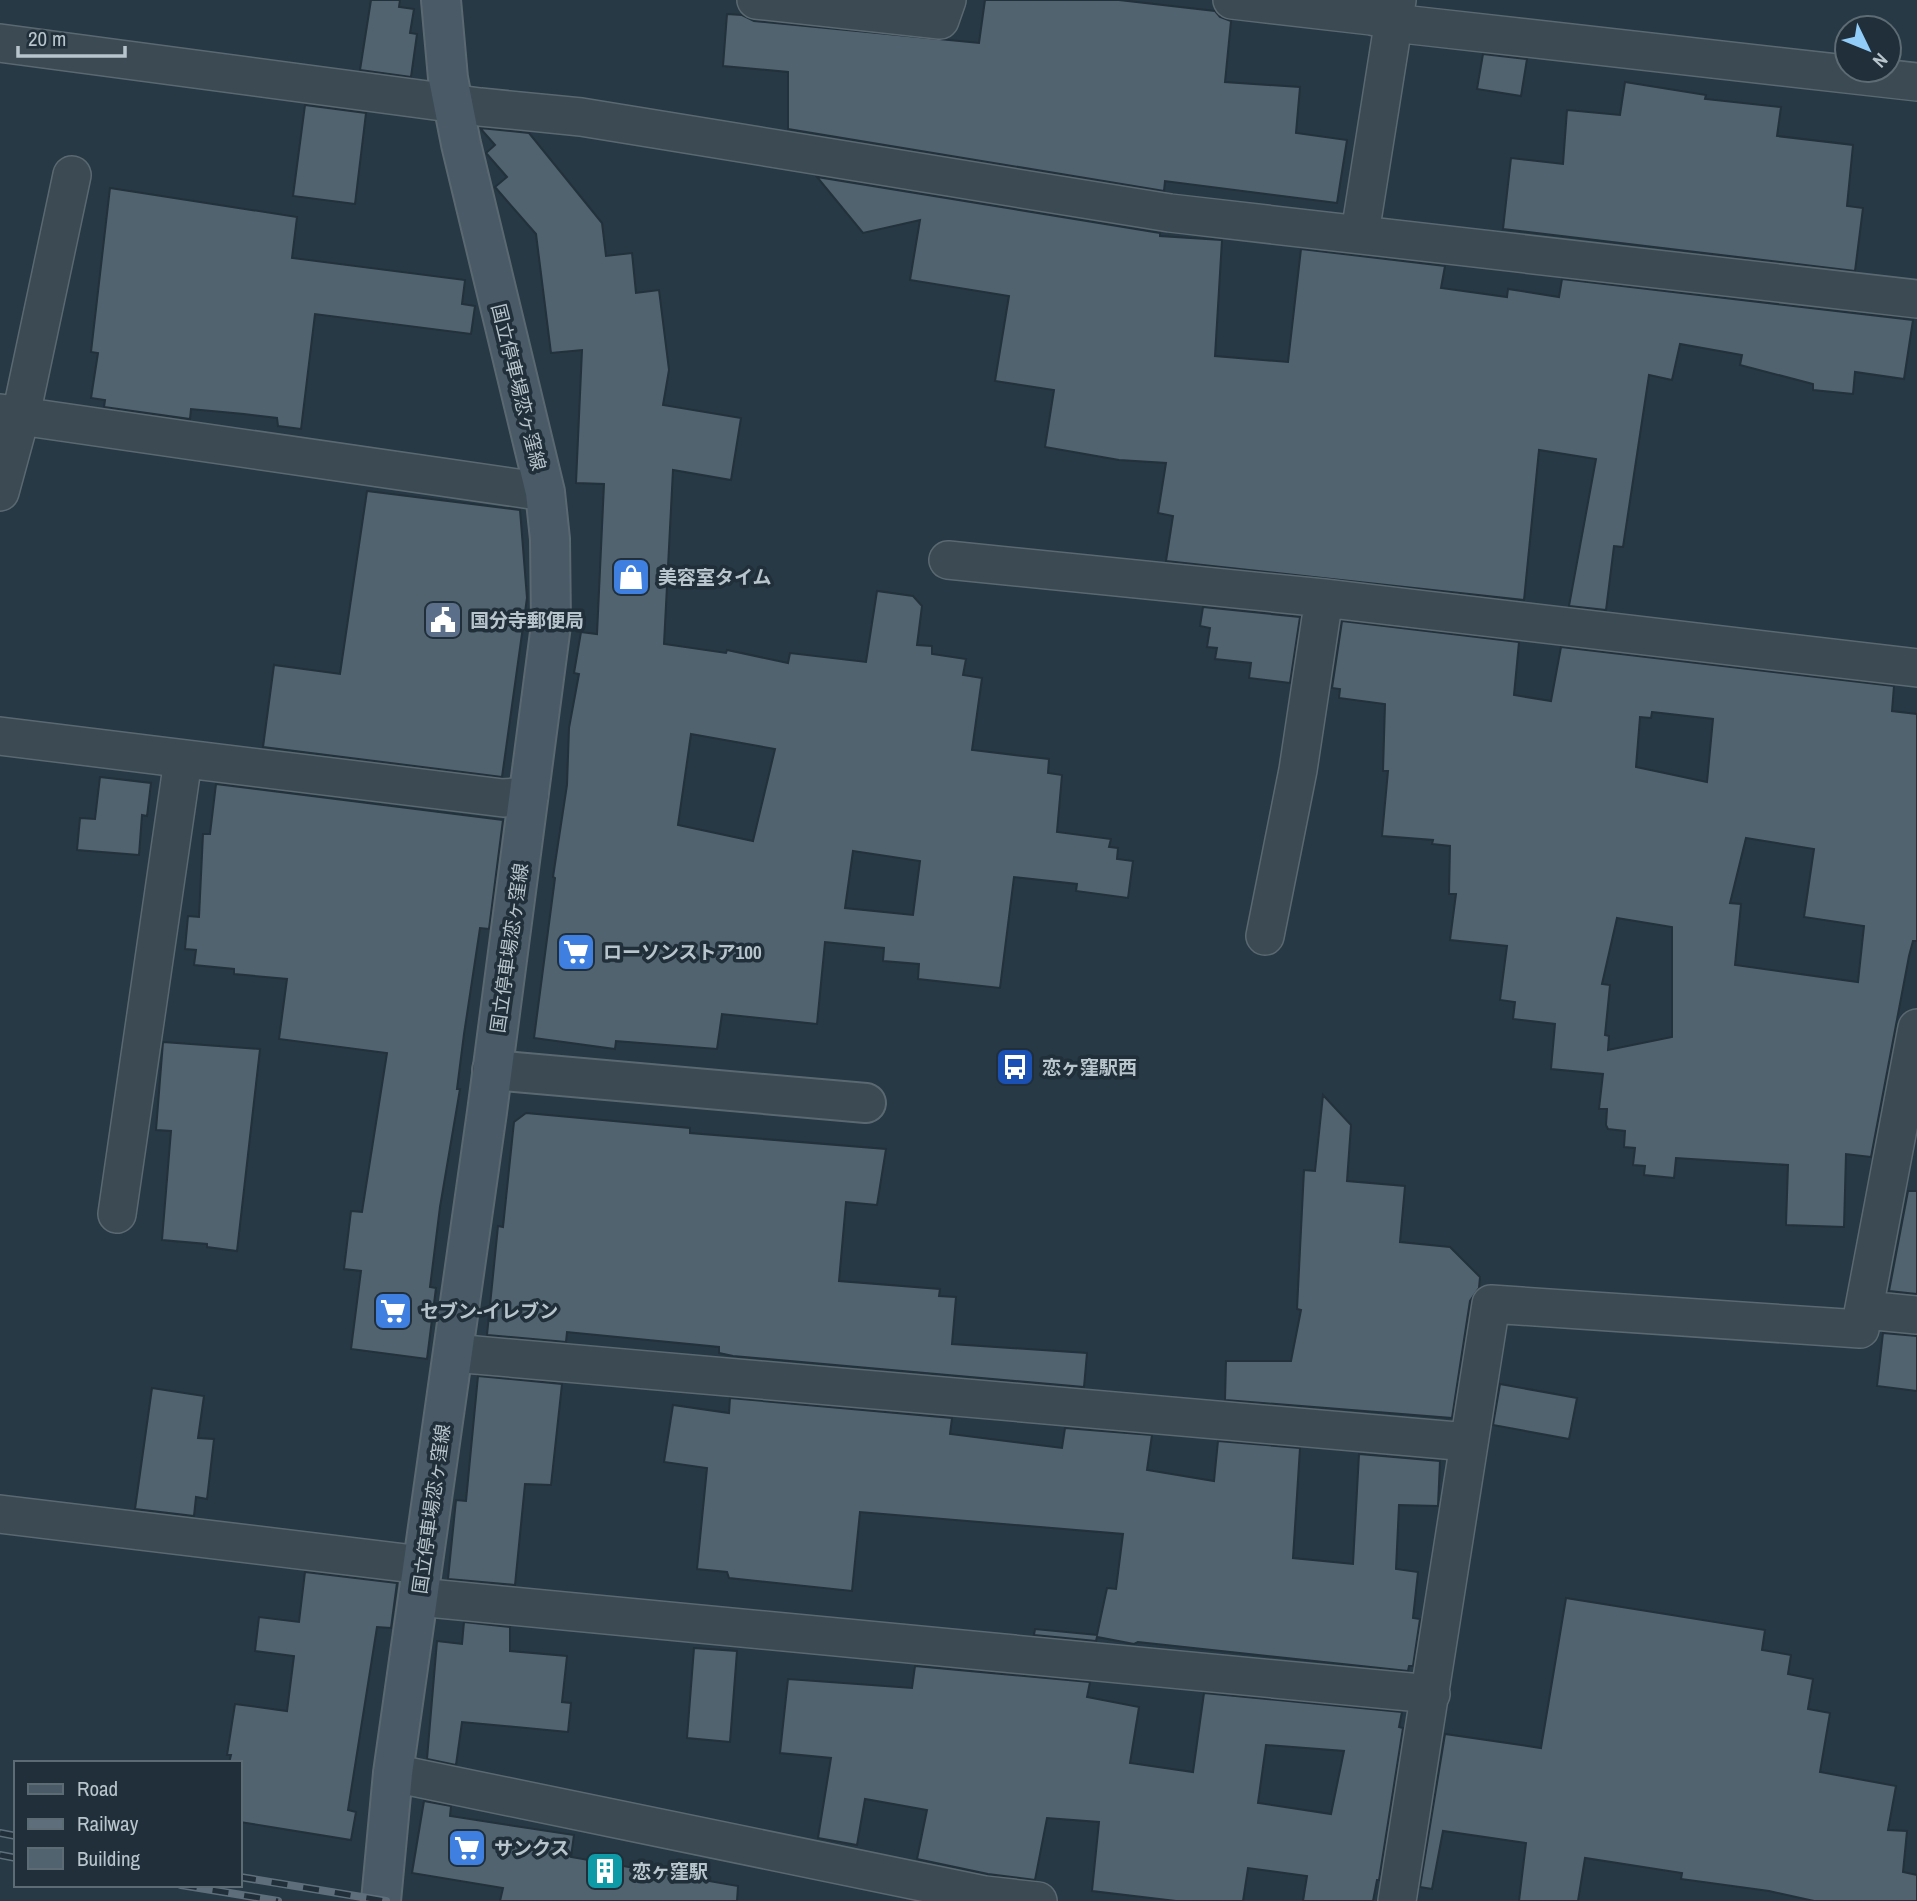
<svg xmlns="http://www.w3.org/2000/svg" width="1917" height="1901" font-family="'Archivo Narrow','Noto Sans JP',sans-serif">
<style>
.building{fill:#50636f;stroke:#22313b;stroke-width:2;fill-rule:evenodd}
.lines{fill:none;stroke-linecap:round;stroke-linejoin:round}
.minor-casing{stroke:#5a6871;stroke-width:40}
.tertiary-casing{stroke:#5a6871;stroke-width:42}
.secondary-casing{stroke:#5a6871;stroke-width:42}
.minor{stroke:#3c4a54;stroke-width:37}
.tertiary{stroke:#3c4a54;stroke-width:38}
.secondary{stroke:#4a5a67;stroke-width:38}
.rail-casing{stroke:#5e6f7b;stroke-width:8}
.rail{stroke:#202f39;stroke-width:5;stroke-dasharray:16;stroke-linecap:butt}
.labels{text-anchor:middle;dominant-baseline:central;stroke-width:7;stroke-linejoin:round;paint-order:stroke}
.street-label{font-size:19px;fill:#b9c5cd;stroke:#202f39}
.poi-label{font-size:19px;font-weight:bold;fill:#b9c5cd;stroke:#202f39;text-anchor:start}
</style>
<rect width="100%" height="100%" fill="#273944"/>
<path class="building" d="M371 0H400L399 7 414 9 410 33 417 34 411 77 360 70Z
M985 0H1119L1215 11 1220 17 1231 21 1225 82 1300 87 1296 133 1347 140 1337 203 1165 181 1164 191 788 129V72L723 66 727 14 742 15 754 21 979 43Z
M1483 54 1527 59 1521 96 1477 89Z
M1625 82 1706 95 1705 99 1781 107 1777 136 1853 145 1847 206 1863 208 1855 271 1503 229 1511 158 1563 164 1567 110 1620 115Z
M305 105 366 113 355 204 293 196Z
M480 128 529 133 602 223 606 256 632 253 636 293 659 290 669 370 663 405 741 418 731 480 673 470 664 644 726 653 727 650 788 663 790 653 866 662 877 591 913 596 922 606 917 645 932 646V654L966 659 963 675 982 678 972 750 1049 759 1048 773 1062 775 1057 832 1111 839 1109 847 1118 848 1117 859 1133 861 1128 898 1076 891 1077 884 1014 877 1000 988 918 979 919 964 883 961 884 948 825 942 817 1024 722 1014 717 1049 616 1041 615 1049 534 1038 555 878 553 877 567 785 569 728 579 674 574 673 581 632 597 634 604 484 576 483 582 350 551 353 536 234 495 187 507 177 486 153 495 145ZM691 734 775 749 753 841 678 825ZM853 851 920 861 913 915 845 908Z
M817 177 1160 233V236L1222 240 1215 356 1288 362 1301 249 1445 266 1441 288 1507 297 1508 289 1559 297 1562 279 1913 320 1904 379 1855 372 1853 394 1813 390V384L1740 365 1742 355 1680 344 1672 380 1649 375 1623 547 1614 546 1606 610 1569 606 1596 459 1539 450 1524 600 1166 561 1173 516 1158 513 1166 463 1119 460 1045 447 1054 390 995 381 1009 296 910 280 920 220 863 233Z
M110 188 297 217 292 258 465 280 462 304 475 306 471 334 315 314 301 429 278 426 277 418 244 414 191 409 190 419 104 407 105 400 91 398 98 353 91 352Z
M367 491 520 510 527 598 502 777 263 747 274 665 340 674Z
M1203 607 1300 617 1290 683 1249 678 1251 663 1215 659 1217 648 1207 647 1210 628 1200 626Z
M1342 621 1519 642 1514 695 1551 701 1561 647 1894 686 1892 711 1917 714V941H1913L1909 956 1871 1157 1846 1154 1844 1227 1786 1225 1788 1165 1676 1158 1674 1178 1644 1175 1645 1166 1633 1165 1635 1148 1624 1147 1625 1131 1608 1129 1606 1125 1607 1109H1599L1603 1074 1551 1069 1555 1024 1513 1019 1515 1002 1500 1000 1507 946 1450 940 1456 894H1449L1450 846 1432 844 1433 840 1382 836 1388 771H1383L1385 704 1339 698 1340 689 1332 688ZM1652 712 1713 719 1707 782 1636 767 1640 717 1651 718ZM1746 838 1814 849 1804 917 1864 926 1858 982 1735 965 1741 904 1730 903ZM1617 918 1672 927V1037L1608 1050 1609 1036 1605 1035 1610 985 1602 984Z
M100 777 151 783 147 816 142 815 139 855 77 850 80 818 95 819Z
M216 784 503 820 489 929 480 928 464 1034 457 1089H460L440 1207 430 1287 436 1288 427 1359 351 1349 361 1271 344 1269 351 1211 362 1212 387 1053 279 1039 287 979 234 974V969L194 965 196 950 185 949 188 916 199 917 203 834H210Z
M163 1042 260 1049 237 1251 207 1247V1244L162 1240 171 1131 156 1130Z
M1323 1095 1351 1125 1347 1181 1405 1186 1400 1242 1450 1247 1480 1277 1479 1288 1470 1301 1452 1418 1225 1400 1226 1361H1291L1301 1310 1297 1309 1304 1170 1315 1171Z
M526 1113 690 1128V1133L886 1149 877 1205 846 1202 839 1281 940 1289 939 1296 956 1297 952 1344 1087 1353 1084 1387 733 1356 719 1353V1347L567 1332 566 1342 487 1335 498 1226 503 1227 514 1122Z
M1908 1191H1917V1294L1889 1291Z
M1883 1333 1917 1336V1391L1877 1386Z
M478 1376 562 1384 551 1485 525 1484 515 1585 448 1579 456 1500 466 1501Z
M1500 1384 1577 1398 1569 1439 1493 1425Z
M152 1388 204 1396 198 1438 214 1439 207 1499 196 1497 194 1516 135 1509Z
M730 1398 952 1418 950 1434 1062 1448 1065 1428 1152 1435 1147 1470 1214 1481 1218 1441 1300 1448 1293 1558 1353 1564 1359 1454 1440 1461 1438 1506 1399 1505 1396 1569 1418 1572 1413 1618 1420 1619 1413 1666H1409L1408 1671 1138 1642 1134 1644 1097 1637 1096 1641 1034 1635 1035 1629 1097 1635 1107 1588 1116 1589 1123 1534 860 1512 852 1591 729 1578 727 1572 697 1569 707 1468 664 1462 673 1405 729 1413Z
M305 1572 397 1583 391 1628 377 1627 348 1810 356 1812 351 1840 240 1822V1763H229L231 1755H227L235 1704 287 1711 294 1656 255 1651 259 1617 299 1622Z
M1566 1598 1765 1630 1762 1650 1791 1655 1788 1674 1813 1679 1808 1709 1830 1713 1820 1772 1896 1786 1888 1830 1907 1831 1903 1872 1917 1875V1901H1814L1769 1891 1681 1879 1682 1873 1585 1858 1578 1901H1519L1526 1843 1443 1831 1432 1889 1420 1887 1445 1734 1541 1748Z
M464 1622 510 1627V1651L567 1656 562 1702 571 1703 568 1732 462 1722 456 1765 427 1759 437 1641 462 1644Z
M694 1648 737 1651 730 1742 687 1738Z
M915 1666 1090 1682 1087 1697 1139 1707 1130 1763 1193 1772 1204 1693 1402 1712 1399 1727 1403 1728 1379 1880H1377L1373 1901H1303L1307 1876 1248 1868 1243 1901H1176L1092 1891 1099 1822 1047 1818 1035 1880 988 1874 917 1859 927 1810 865 1799 857 1845 818 1838 831 1758 780 1753 788 1679 912 1688ZM1266 1745 1344 1751 1331 1814 1258 1803Z
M424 1801 451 1806 450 1816 574 1835 571 1857 738 1886 737 1901H500L503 1888 412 1873Z"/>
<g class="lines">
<defs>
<path id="minor" d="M756 0 940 20 947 0
M1232 0 1371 16 1411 25 1917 82
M0 43 480 107 581 117 1170 213 1917 299
M1360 233 1397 0
M0 413 545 492
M0 492 21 415 72 175
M948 560 1324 598 1917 668
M0 736 503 798 529 796
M1265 936 1298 770 1324 598
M117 1214 183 760
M1865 1310 1917 1315
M453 1353 1468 1442
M0 1514 422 1565
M418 1597 1431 1694
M393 1773 985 1895 1038 1901
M1397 1901 1491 1304 1860 1329 1917 1028"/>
<path id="tertiary" d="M492 1070 866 1103"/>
<path id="secondary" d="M381 1901 393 1773 487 1112 551 625 550 539 545 492 461 144 448 78 441 0"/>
</defs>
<use href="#minor" class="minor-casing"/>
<use href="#tertiary" class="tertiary-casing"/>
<use href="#secondary" class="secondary-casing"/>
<use href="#minor" class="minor"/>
<use href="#tertiary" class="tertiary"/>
<use href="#secondary" class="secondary"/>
<defs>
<path id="rail" d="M0 1833 16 1836
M0 1855 16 1858
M240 1877 386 1901
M181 1885 278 1901"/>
</defs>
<use href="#rail" class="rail-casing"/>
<use href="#rail" class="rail"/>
</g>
<defs>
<symbol id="shop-square" viewBox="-11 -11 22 22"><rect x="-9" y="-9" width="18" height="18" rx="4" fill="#3f7fe0" stroke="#202f39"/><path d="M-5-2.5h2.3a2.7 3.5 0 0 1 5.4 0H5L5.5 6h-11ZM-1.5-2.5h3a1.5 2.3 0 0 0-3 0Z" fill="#fff"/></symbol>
<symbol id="civic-square" viewBox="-11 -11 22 22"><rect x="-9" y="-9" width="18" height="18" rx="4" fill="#5c6f8a" stroke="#202f39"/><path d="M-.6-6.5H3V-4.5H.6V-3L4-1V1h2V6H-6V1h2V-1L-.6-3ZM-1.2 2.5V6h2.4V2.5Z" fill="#fff"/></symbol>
<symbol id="supermarket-square" viewBox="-11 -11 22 22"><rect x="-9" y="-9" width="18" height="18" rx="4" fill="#3f7fe0" stroke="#202f39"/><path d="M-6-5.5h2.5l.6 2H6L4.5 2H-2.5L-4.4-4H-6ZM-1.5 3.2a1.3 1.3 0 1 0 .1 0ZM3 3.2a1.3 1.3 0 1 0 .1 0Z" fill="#fff"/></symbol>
<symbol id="bus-square" viewBox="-11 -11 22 22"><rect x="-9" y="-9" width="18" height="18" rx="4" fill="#1a4fb4" stroke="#202f39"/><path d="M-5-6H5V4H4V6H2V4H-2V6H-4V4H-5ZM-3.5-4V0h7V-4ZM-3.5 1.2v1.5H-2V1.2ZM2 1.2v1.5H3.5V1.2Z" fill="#fff"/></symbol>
<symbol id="building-square" viewBox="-11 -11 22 22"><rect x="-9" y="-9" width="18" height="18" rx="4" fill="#0f9aa8" stroke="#202f39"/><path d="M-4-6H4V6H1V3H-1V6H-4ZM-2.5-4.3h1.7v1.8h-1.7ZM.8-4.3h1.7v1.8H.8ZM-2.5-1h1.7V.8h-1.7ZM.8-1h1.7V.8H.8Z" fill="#fff"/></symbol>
</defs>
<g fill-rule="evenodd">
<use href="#shop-square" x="609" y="555" width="44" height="44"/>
<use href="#civic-square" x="421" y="598" width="44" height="44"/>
<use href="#supermarket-square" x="554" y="930" width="44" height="44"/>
<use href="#bus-square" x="993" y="1045" width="44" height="44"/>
<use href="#supermarket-square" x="371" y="1289" width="44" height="44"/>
<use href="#supermarket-square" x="445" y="1826" width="44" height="44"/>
<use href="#building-square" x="583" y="1849" width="44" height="44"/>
</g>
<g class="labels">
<g class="street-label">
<text transform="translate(519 387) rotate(76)">国立停車場恋ヶ窪線</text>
<text transform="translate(509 948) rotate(-82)">国立停車場恋ヶ窪線</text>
<text transform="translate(431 1509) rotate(-82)">国立停車場恋ヶ窪線</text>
</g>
<g class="poi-label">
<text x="658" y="577">美容室タイム</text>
<text x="470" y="620">国分寺郵便局</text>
<text x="603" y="952">ローソンストア100</text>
<text x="1042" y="1067">恋ヶ窪駅西</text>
<text x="420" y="1311">セブン-イレブン</text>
<text x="494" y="1848">サンクス</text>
<text x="632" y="1871">恋ヶ窪駅</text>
</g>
</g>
<rect x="14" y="1761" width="228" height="126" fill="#202f39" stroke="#5d6b74" stroke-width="2"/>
<rect x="28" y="1784" width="35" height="10" fill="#4a5a67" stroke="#5d6b74" stroke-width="2"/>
<text x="77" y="1796" font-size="21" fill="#b9c5cd">Road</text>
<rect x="28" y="1819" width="35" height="10" fill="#5e6f7b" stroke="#5d6b74" stroke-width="2"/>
<text x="77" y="1831" font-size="21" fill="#b9c5cd">Railway</text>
<rect x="28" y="1848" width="35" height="21" fill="#50636f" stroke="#5d6b74" stroke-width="2"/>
<text x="77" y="1866" font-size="21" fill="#b9c5cd">Building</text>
<g transform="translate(1868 49) rotate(133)"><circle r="33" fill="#202f39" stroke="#5d6b74" stroke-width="2"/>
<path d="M0-5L12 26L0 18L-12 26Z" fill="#92cdf9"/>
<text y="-10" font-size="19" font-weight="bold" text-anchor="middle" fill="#b9c5cd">N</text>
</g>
<path d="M18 46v10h107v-10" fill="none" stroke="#b9c5cd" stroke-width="3.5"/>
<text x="28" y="46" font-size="21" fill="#b9c5cd" stroke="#202f39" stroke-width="5" paint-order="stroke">20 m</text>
</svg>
